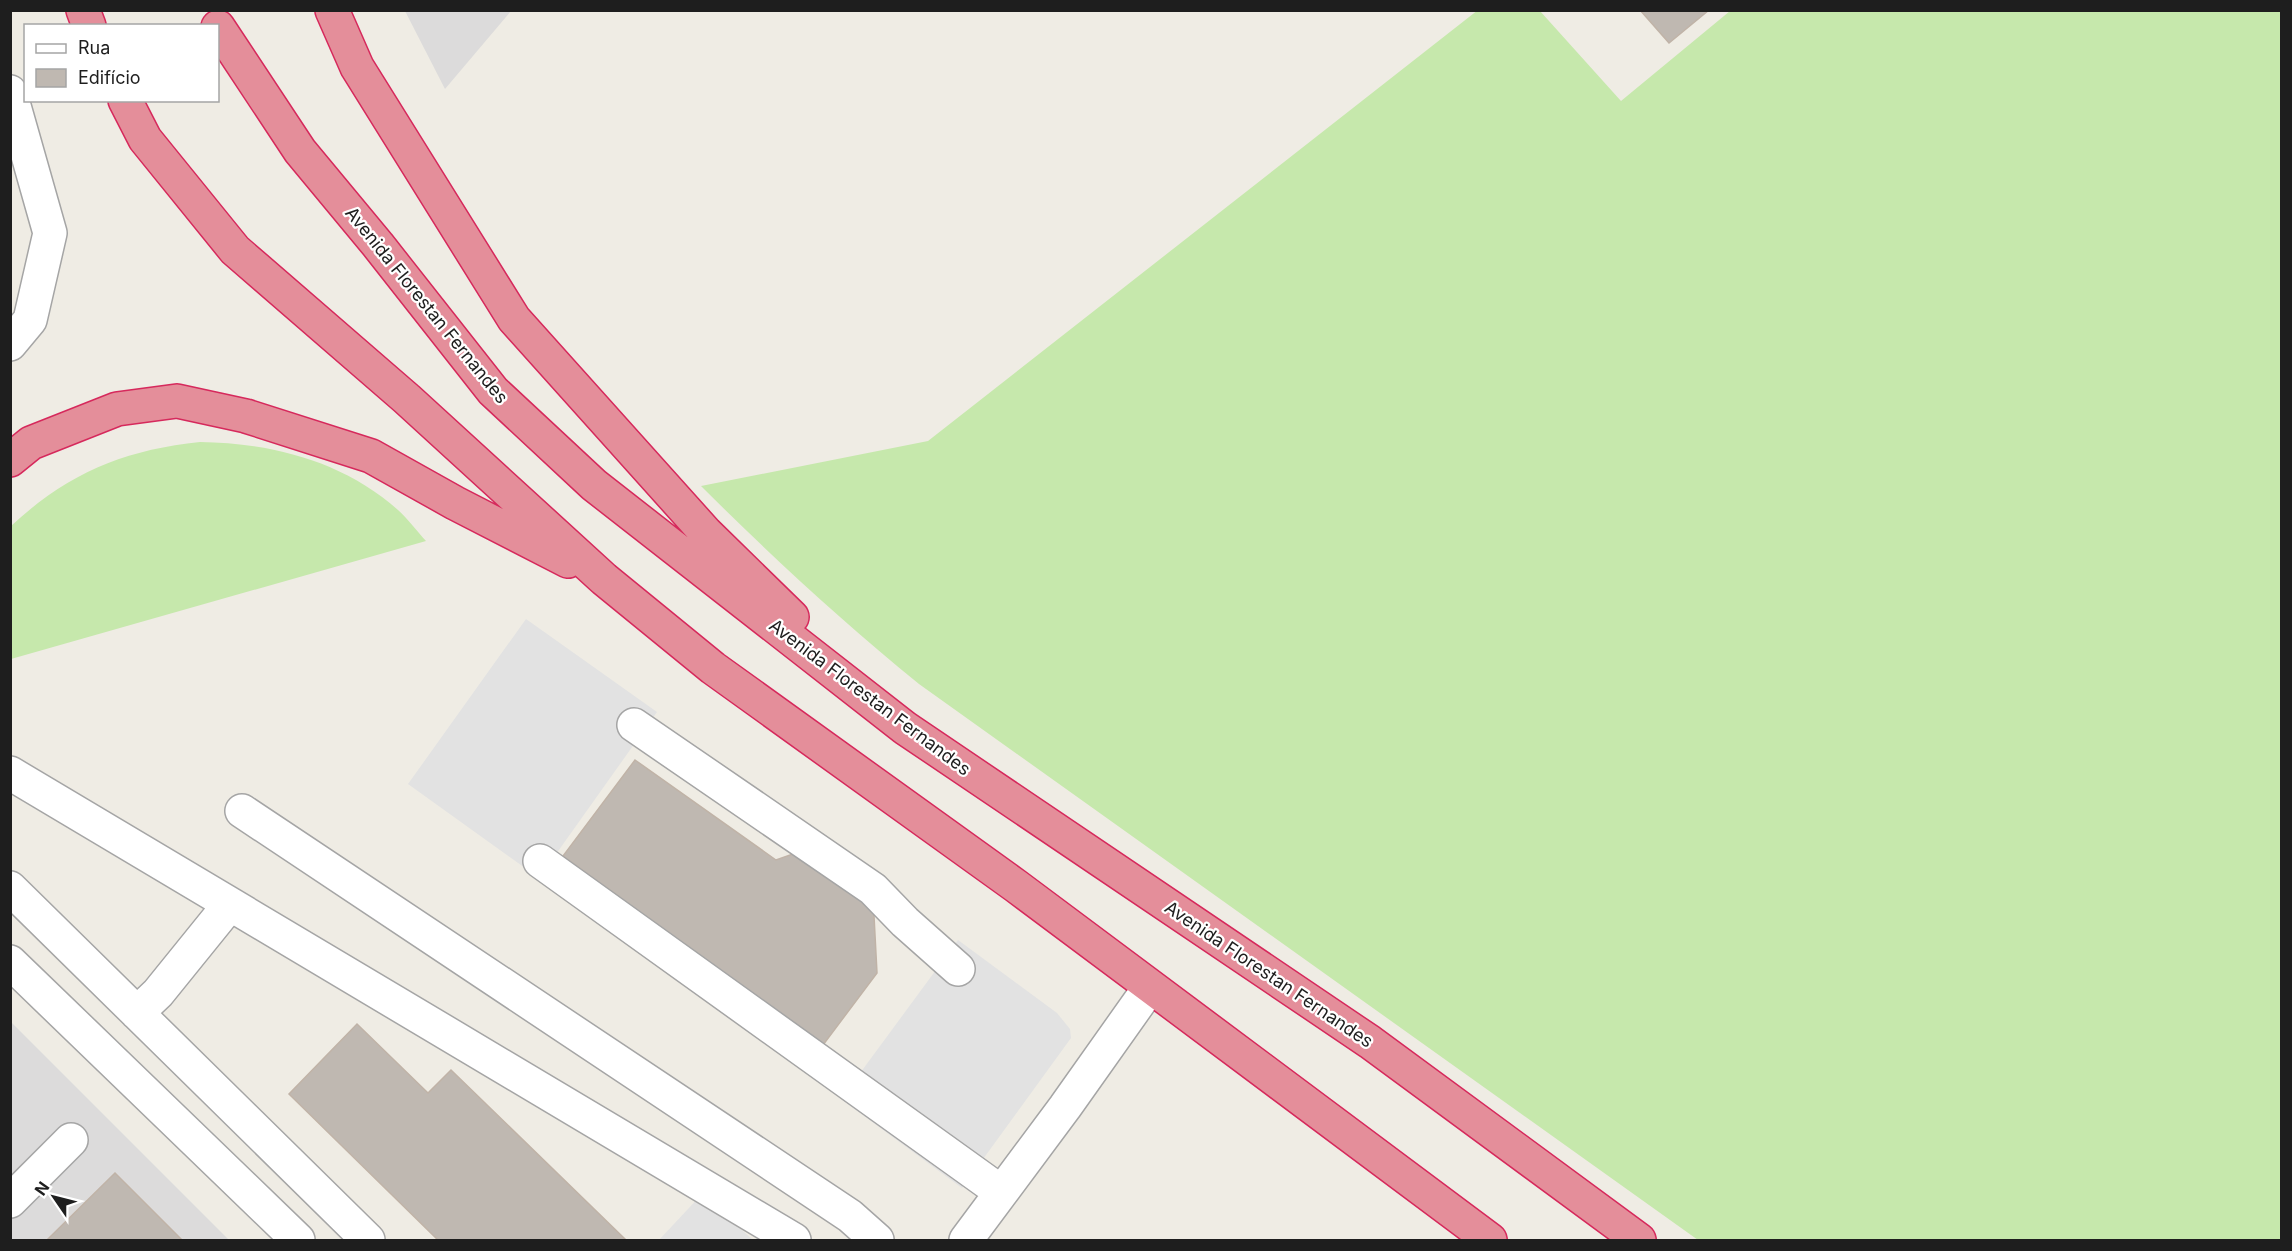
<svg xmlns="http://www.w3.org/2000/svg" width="2292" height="1251" font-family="Inter,sans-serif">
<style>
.residential{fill:#dcdbdb}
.grass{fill:#c6e8ac}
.parking{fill:#e2e2e2}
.building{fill:#bfb8b1;stroke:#c0b3a7;stroke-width:1.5}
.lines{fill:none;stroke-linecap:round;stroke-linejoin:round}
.minor-casing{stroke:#a5a5a5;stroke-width:36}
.highway-casing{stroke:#d6295c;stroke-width:36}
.minor{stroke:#fff;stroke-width:33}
.highway{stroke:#e48e9a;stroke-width:33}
.labels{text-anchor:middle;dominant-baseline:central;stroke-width:4.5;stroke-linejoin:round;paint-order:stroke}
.street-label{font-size:18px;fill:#1e1e1e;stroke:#fff}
</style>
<rect width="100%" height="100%" fill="#efece4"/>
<path class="residential" d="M405 11H511L445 89Z
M11 1022 229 1240H11Z"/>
<path class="grass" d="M1478 10 1540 11 1621 101 1730 11H2281V1240H1698L919 684C842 621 772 557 701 486L928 441Z
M200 442C271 443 343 461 398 510 408 519 417 531 426 541L11 659V526C67 474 123 450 200 442Z"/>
<path class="parking" d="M526 619 657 712 539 878 408 784Z
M958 940 1057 1013 1070 1029 1071 1038 962 1188 841 1099Z
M702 1194 753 1240H659Z"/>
<path class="building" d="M1640 10H1709L1669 43Z
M635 760 776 860 807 849 873 897 877 973 823 1045 563 856Z
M357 1024 428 1093 451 1070 626 1240H438L289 1094Z
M115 1173 182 1240H47Z"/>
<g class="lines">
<defs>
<path id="minor" d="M10 92 50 233 30 320 10 344
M634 725 873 889 905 922 958 969
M10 773 794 1240
M242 811 850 1216 877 1240
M540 861 1001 1192
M10 888 368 1240
M10 962 298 1240
M137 1013 158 993 230 904
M10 1201 71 1140
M966 1240 1065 1107 1150 987"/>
<path id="highway" d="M83 10 89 26
M332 10 357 67 514 319 706 533 792 617
M218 27 300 151 378 245 493 391 594 485 905 728 1370 1042 1639 1240
M125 100 145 139 235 250 407 399 604 579 713 668 1016 886 1490 1240
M10 460 31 443 117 409 177 401 246 416 371 456 455 503 568 561"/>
</defs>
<use href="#minor" class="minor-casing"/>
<use href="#highway" class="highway-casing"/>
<use href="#minor" class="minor"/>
<use href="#highway" class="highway"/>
</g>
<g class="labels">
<g class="street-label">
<text transform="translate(427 305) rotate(51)">Avenida Florestan Fernandes</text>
<text transform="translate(870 697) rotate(37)">Avenida Florestan Fernandes</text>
<text transform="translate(1269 974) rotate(34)">Avenida Florestan Fernandes</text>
</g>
</g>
<rect width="2292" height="1251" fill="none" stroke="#1e1e1e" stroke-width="24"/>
<rect x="24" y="24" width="195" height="78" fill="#ffffff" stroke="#a5a5a5" stroke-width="1.5"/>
<rect x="36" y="44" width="30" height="9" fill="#ffffff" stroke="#a5a5a5" stroke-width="1.5"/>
<text x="78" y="54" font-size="18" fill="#1e1e1e">Rua</text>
<rect x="36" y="69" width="30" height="18" fill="#bfb8b1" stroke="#a5a5a5" stroke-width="1.5"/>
<text x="78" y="84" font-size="18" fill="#1e1e1e">Edifício</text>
<g transform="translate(54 1197) rotate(305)" stroke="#ffffff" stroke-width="4.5" paint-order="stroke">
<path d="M0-4.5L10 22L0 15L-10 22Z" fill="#1e1e1e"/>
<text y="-9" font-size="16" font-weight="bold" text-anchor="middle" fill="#1e1e1e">N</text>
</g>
</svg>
